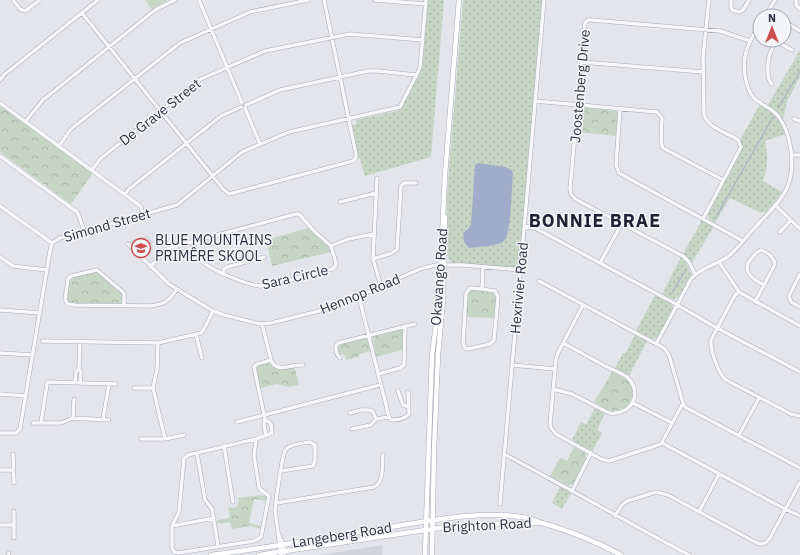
<svg xmlns="http://www.w3.org/2000/svg" width="800" height="555" font-family="'IBM Plex Sans',sans-serif">
<style>
.built{fill:#d2d4dd}
.grass{fill:url(#grass-dots)}
.forest{fill:url(#forest-crowns)}
.water{fill:#a0adca}
.lines{fill:none;stroke-linecap:round;stroke-linejoin:round}
.stream{stroke:#a0adca;stroke-width:1}
.street-casing{stroke:#a9abb6;stroke-width:4.5}
.secondary-casing{stroke:#a9abb6;stroke-width:5.5}
.street{stroke:#f7f7fa;stroke-width:3.5}
.secondary{stroke:#fff;stroke-width:4.5}
.labels{text-anchor:middle;dominant-baseline:central;stroke-width:3;stroke-linejoin:round;paint-order:stroke}
.street-label{font-size:14px;fill:#2c3044;stroke:#f4f5f8}
.poi-label{font-size:14px;fill:#2c3044;stroke:#f4f5f8;text-anchor:start}
.district-label{font-size:18px;font-weight:bold;letter-spacing:1px;fill:#1e2235;stroke:#f4f5f8}
</style>
<defs>
<pattern id="grass-dots" width="8" height="8" patternUnits="userSpaceOnUse"><rect width="8" height="8" fill="#c6d5c5"/><path d="M2 2h.1M6 6h.1" fill="none" stroke="#aab7aa" stroke-width="1.8" stroke-linecap="round"/></pattern>
<pattern id="forest-crowns" width="20" height="18" patternUnits="userSpaceOnUse"><rect width="20" height="18" fill="#c6d5c5"/><path d="M2 6a3 3 0 1 1 6 0M12 15a3 3 0 1 1 6 0" fill="none" stroke="#aab7aa"/></pattern>
</defs>
<rect width="100%" height="100%" fill="#e4e5eb"/>
<path class="built" d="M147 236 153 242 140 254 129 241Z
M382 545V555H320Z"/>
<path class="grass" d="M428 0H444L431 157 365 176 360 159 358 158 352 125 356 124V120L397 111 403 106 422 69Z
M463 0H542L519 264 515 268 451 263V261L448 259 447 251H446L447 194Z
M800 50V77L787 101 783 120 776 111 768 105Z
M760 104C772 112 780 120 785 134L765 141C768 156 768 167 763 181L782 192 766 212 761 213 730 198 715 223 708 218V213L742 150V145L740 140Z
M702 220 714 226 691 264 688 259 683 254Z
M681 257 685 260 691 274C689 279 680 299 674 299 671 299 665 295 662 294Z
M655 295 671 303 673 308 658 337 652 339 636 331Z
M635 335 647 341 629 376 615 368 623 353 625 354Z
M595 408 605 413 597 430 602 433 592 452 572 440 581 422 586 425Z
M560 487 571 493 562 509 552 503Z"/>
<path class="forest" d="M145 0H168L154 7V8L152 10Z
M0 105 93 173 71 204 0 152Z
M584 107 616 111 618 114 616 136 577 132C578 124 576 110 584 107Z
M308 228 328 246 331 252 272 266 266 240Z
M96 271 121 293 123 297 121 303 71 304C63 300 67 286 70 279L73 277Z
M473 290C500 293 496 292 495 318L466 317 467 295 469 291Z
M399 329H401L404 332 403 350 375 357 372 341 373 337Z
M364 338 368 341 370 351 360 354 358 357 346 360 345 355 338 353 337 348 340 344Z
M268 363 279 369 294 366 299 385 289 387 277 384 260 388 256 368 258 365Z
M612 372C618 375 624 377 628 381 639 393 628 411 614 411 607 411 600 405 594 402Z
M574 447 585 453 586 459 574 483 569 486 567 485 550 476 560 458 567 461Z
M259 495 266 496 267 497 266 501 254 499 249 523 261 526V529L250 526 232 529 230 522 218 524 217 520 230 518 228 507 234 508 237 506 239 501 238 498Z"/>
<path class="water" d="M478 163 505 167 510 169 513 173C512 185 511 233 505 240 500 246 477 247 469 248L464 242 463 233 468 229 471 224 475 165Z"/>
<g class="lines">
<path class="stream" d="M778 108 800 71
M716 217 773 117
M672 293 686 269"/>
<defs>
<path id="street" d="M13 0 20 9 25 11 40 0
M199 0 242 103
M375 0 426 4
M731 0V7L732 10 739 12 743 10 749 0
M796 0V5L800 9
M768 11 776 16
M82 13 223 189 229 194 353 161 356 158V154L324 0
M765 16 775 0
M784 21 800 31
M784 28 787 23
M776 41 792 50
M582 62 703 72
M0 80 5 74 98 0
M772 84C768 80 768 77 768 72 767 59 770 51 777 40
M535 101 657 112 662 118 661 142 663 148 723 180
M0 103 139 205 141 207 143 215
M246 105 280 90 368 71H378L416 75
M245 108 260 144
M620 109 616 165 619 173 743 241
M794 119 800 121
M25 122 43 100 155 10 175 0
M59 146 71 129 180 43 250 12 308 0
M792 155H800
M0 156 77 212 79 216 84 231
M92 170 100 159 201 79 265 51 350 34 423 40
M377 178 373 259 381 286
M125 194 129 189 221 116 241 107
M340 202 376 193
M775 205 800 229
M0 206 52 243
M703 219 741 147 738 140C727 132 708 129 704 114L703 57 709 0
M524 226 537 229 674 303 717 328 800 372
M780 232 791 220
M128 244 169 284 198 302 213 311 224 315 260 324 271 323 331 308 420 269 436 265H463L521 270
M331 246 348 239 374 234
M0 257 13 266 46 270
M373 259 392 253 397 249 401 186 404 183H416
M719 262 739 292 800 326
M600 263 622 223
M150 267 167 249 180 245 296 214H299L315 232 331 246 336 263 335 267 332 269 267 286C252 288 206 269 198 257 195 252 194 246 193 241
M223 273 224 269 227 267 264 257
M695 274 689 262 683 256 575 199 571 194 570 189 585 23 588 20H591L720 31 750 41
M800 274 789 296 791 302 800 307
M539 281 664 348 669 355 683 403 685 407 800 468
M482 289 495 291 498 297 494 340 490 344 468 349 465 348 463 343 466 294 470 288 482 289 483 267
M739 292 735 295 711 340C710 349 718 374 726 380L791 414 800 416
M755 302 774 266 775 264C774 258 767 251 761 250 756 252 754 255 751 259 740 271 754 280 764 285
M583 305 558 353 556 359 550 424 551 428 556 434 601 459 609 461 661 444 683 403
M124 306V293L97 270 71 276 68 279 65 300 68 304 75 305 150 306C165 304 168 302 177 289
M0 310 40 313
M262 324 271 360 274 365C282 371 293 364 303 365
M196 335 202 358
M42 341 158 343 201 333 205 327 213 311
M158 343 157 369 153 388 165 439
M656 344 691 279C700 268 716 265 727 257 736 251 743 241 750 233 762 219 779 205 787 188 796 168 792 134 778 116 772 108 761 105 754 98 744 87 742 62 747 49 750 40 755 32 760 25
M0 353 33 355
M340 358C336 354 334 347 338 343L415 324
M512 365 555 369
M79 368 81 372 80 383
M378 374 400 368 404 365 405 326
M75 383 76 372 79 368 80 342
M134 388H153
M553 389 572 394 609 413C630 416 643 395 629 379 624 373 614 371 607 367 592 359 578 351 563 343
M398 391 403 405 409 407
M0 394 26 396
M633 403 672 423
M350 413 361 410H370L373 412 376 419
M389 417 391 420C397 420 405 419 409 414L408 392
M73 418 74 399
M103 419 109 384
M265 419 264 425 266 436
M237 422 380 385
M33 423H61L73 418 109 420
M41 423 47 384 48 382 116 384
M352 429 371 425 376 419 389 417 359 297
M0 433H16L20 429 50 251 52 243 60 238 177 205 242 152 289 132 400 107 420 68 426 0
M739 435 759 398
M141 439H165L184 435
M256 439 254 456 259 487 261 490 269 496 261 537 254 541 178 553 174 552 172 548V526L179 512 184 458 188 455 256 439 272 433 271 424 265 419 254 367 257 364 271 360
M662 443 785 509 800 516
M224 446 233 502
M197 453 205 500 212 509 218 546
M13 454 14 483
M504 454C566 487 627 522 689 555
M0 470H13
M572 491 591 453
M276 503 374 487C384 482 382 466 383 455
M500 504 544 0
M14 511V538
M699 512 719 474
M615 516 622 505 627 501 656 492 668 495 757 543C763 545 766 544 770 538L800 482
M0 525H14
M172 526 214 518
M279 535 283 544 285 555
M8 555 9 553
M281 555 275 510C276 501 282 454 286 449 291 444 303 443 310 442L315 445V461L313 466 281 471"/>
<path id="secondary" d="M211 555C266 548 322 538 378 529 425 522 475 510 522 517 531 518 535 521 542 523 571 531 595 541 621 555
M259 555 439 528 490 524 538 523
M425 555 432 355 439 301 445 175 459 0
M432 555 434 450 438 355 443 299 445 217"/>
</defs>
<use href="#street" class="street-casing"/>
<use href="#secondary" class="secondary-casing"/>
<use href="#street" class="street"/>
<use href="#secondary" class="secondary"/>
</g>
<defs>
<symbol id="school-ring" viewBox="-11 -11 22 22"><circle r="9.5" fill="#f4f5f8" stroke="#cc4f4d" stroke-width="1.5"/><path d="M0-5L7-2L0 1L-7-2ZM-4 1L0 2.5L4 1V4Q0 6-4 4Z" fill="#cc4f4d"/></symbol>
</defs>
<g fill-rule="evenodd">
<use href="#school-ring" x="130" y="237" width="22" height="22"/>
</g>
<g class="labels">
<g class="street-label">
<text transform="translate(580 86) rotate(-85)">Joostenberg Drive</text>
<text transform="translate(160 112) rotate(-38)">De Grave Street</text>
<text transform="translate(107 225) rotate(-16)">Simond Street</text>
<text transform="translate(295 277) rotate(-13)">Sara Circle</text>
<text transform="translate(439 277) rotate(-86)">Okavango Road</text>
<text transform="translate(519 288) rotate(-85)">Hexrivier Road</text>
<text transform="translate(360 294) rotate(-22)">Hennop Road</text>
<text transform="translate(487 525) rotate(-3)">Brighton Road</text>
<text transform="translate(342 535) rotate(-9)">Langeberg Road</text>
</g>
<g class="poi-label">
<text x="155" y="240">BLUE MOUNTAINS<tspan x="155" dy="16">PRIMÊRE SKOOL</tspan></text>
</g>
<g class="district-label">
<text x="595" y="220">BONNIE BRAE</text>
</g>
</g>
<g transform="translate(772 28)"><circle r="19" fill="#f4f5f8" stroke="#a4a6b0"/>
<path d="M0-3L7 15L0 10L-7 15Z" fill="#cc4f4d"/>
<text y="-6" font-size="11" font-weight="bold" text-anchor="middle" fill="#2c3044">N</text>
</g>
</svg>
